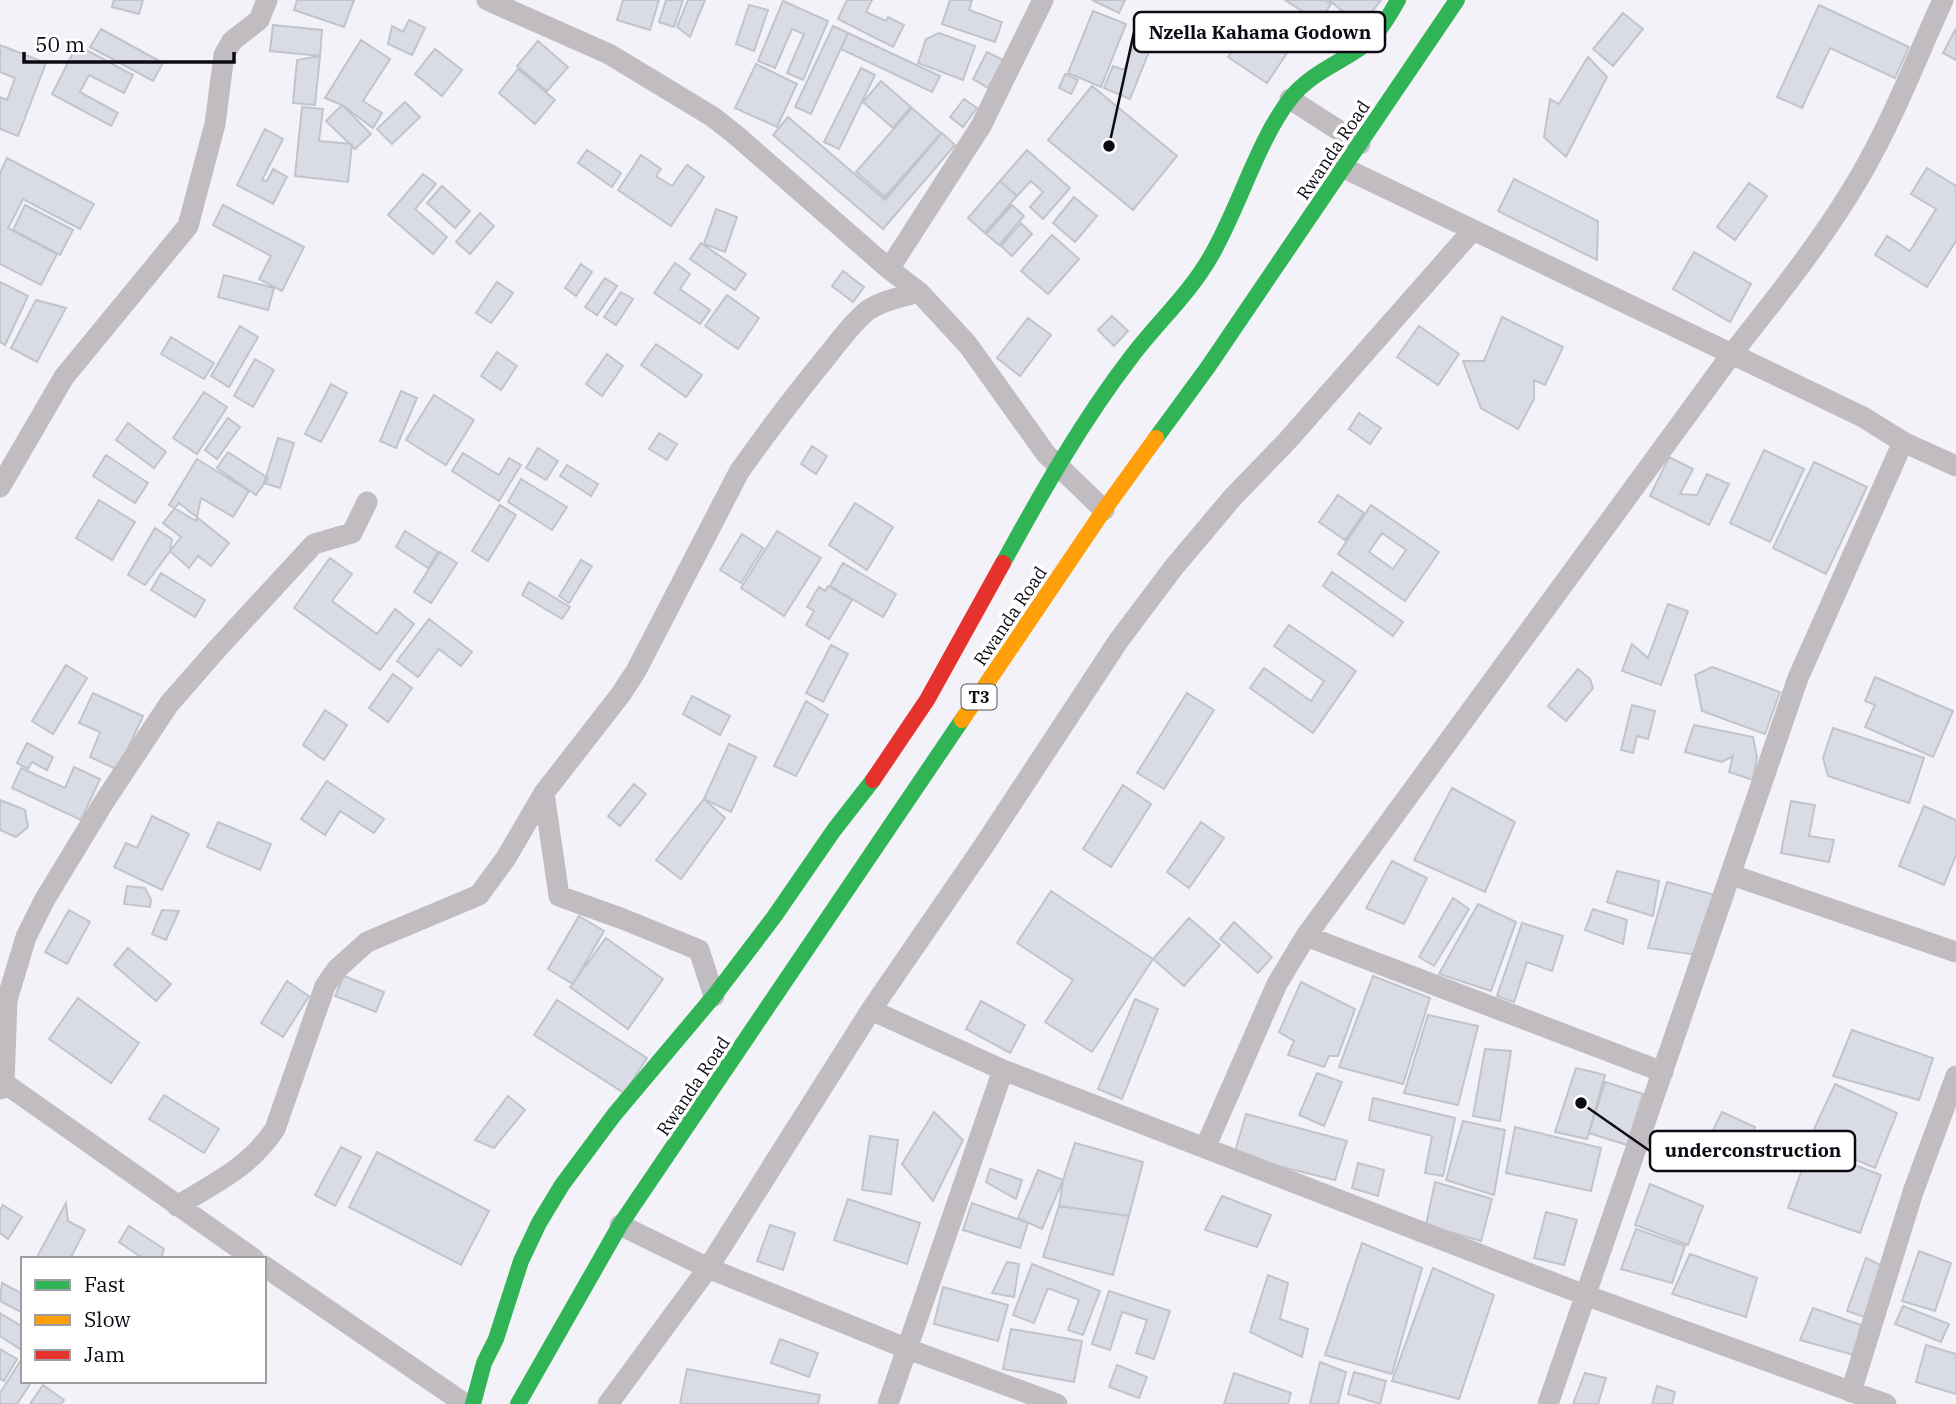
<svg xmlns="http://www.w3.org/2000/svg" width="1956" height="1404" font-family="'IBM Plex Serif',serif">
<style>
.building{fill:#d9dce4;stroke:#c2c4cc;stroke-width:2;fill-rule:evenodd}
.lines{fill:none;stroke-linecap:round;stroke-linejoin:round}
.street{stroke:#c0bcc0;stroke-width:21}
.fast{stroke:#30b455;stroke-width:16}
.slow{stroke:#ff9f0a;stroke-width:16}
.jam{stroke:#e5322d;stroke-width:16}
.labels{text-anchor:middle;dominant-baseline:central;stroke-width:7;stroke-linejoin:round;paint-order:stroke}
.shield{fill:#fff;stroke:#56545a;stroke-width:2}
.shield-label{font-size:16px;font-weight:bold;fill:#0d0a14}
.street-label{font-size:18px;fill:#0d0a14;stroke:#fff}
.leader{fill:none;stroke:#0d0a14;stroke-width:2.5}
.callout-dot{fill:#0d0a14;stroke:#fff;stroke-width:2.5}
.callout{fill:#fff;stroke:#0d0a14;stroke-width:2.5}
.callout-label{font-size:19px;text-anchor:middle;font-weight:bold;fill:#0d0a14}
</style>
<rect width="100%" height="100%" fill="#f3f2f9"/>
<path class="building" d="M114 0H143L139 14 112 7Z
M297 0H354L344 27 294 10Z
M623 0H659L650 30 617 20Z
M666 0H683L674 27 659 22Z
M688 0H705L690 37 677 27Z
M847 0H872L866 12 886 21 888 17 904 25 893 47 838 19Z
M950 0H972L969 10 1002 22 995 42 942 24Z
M1092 0H1125L1119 13Z
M1285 0H1325L1331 4 1319 22Z
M1329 0H1381L1361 26Z
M783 1 828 21 803 80 787 73 804 34 792 29 775 68 758 61Z
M749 5 768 10 754 51 736 44Z
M1819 5 1909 47 1895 78 1830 48 1802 108 1777 97Z
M1093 11 1126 24 1101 87 1068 73Z
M1623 13 1643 29 1613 66 1593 49Z
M1254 18 1293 44 1267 83 1228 57Z
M409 20 425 28 412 55 388 44 392 26 403 32Z
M273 25 322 30 320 56 270 51Z
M833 26 848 33 811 114 795 107Z
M1956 28V60L1943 53Z
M101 29 163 63 153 81 90 47Z
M848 33 940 76 932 92 841 49Z
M939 33 975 46 963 80 918 63 926 39Z
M1139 33 1154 39 1130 99 1104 88 1113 66 1124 70Z
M361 40 390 59 363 101 382 113 373 128 342 105 325 98Z
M538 41 568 67 547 91 517 66Z
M0 45 46 63 18 136 0 129V97L7 100 15 78 0 72Z
M77 45 133 75 124 93 89 75 80 92 118 113 111 126 52 94Z
M435 49 462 70 442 96 415 74Z
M987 52 1003 60 988 88 973 79Z
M320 56 315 105 293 103 297 60Z
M1588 57 1607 77 1566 157 1544 137 1550 99 1559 104Z
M756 64 797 84 777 127 735 108Z
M861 68 875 75 839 149 824 142Z
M518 69 555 100 535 124 499 93Z
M1065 74 1078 80 1071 94 1059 88Z
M881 81 911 107 893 128 863 102Z
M1092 86 1177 156 1133 210 1048 140Z
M964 99 977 108 963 127 950 117Z
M405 102 420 117 392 144 377 129Z
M342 105 371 134 355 149 326 121Z
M302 107 323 109 319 141 352 144 348 182 295 176Z
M912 108 941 133 885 197 856 172Z
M788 117 885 200 942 133 955 145 883 229 773 135Z
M265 129 283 139 262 180 267 181 273 169 287 177 273 204 237 185Z
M587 150 621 173 612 187 578 163Z
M1027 150 1070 188 1043 219 1030 207 1043 192 1031 181 1017 196 1000 181Z
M641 155 661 169 656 176 672 186 687 165 704 177 671 226 618 190Z
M7 158 94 204 80 229 23 199 8 228 57 254 41 285 0 264V173Z
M1927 168 1956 186V241L1927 287 1875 255 1887 236 1910 251 1936 209 1911 194Z
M423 174 436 184 415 209 447 237 433 254 388 215Z
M1514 179 1598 221 1597 260 1498 211Z
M1000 181 1017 196 985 233 968 218Z
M1749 183 1767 196 1735 240 1717 227Z
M442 186 470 211 455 228 427 203Z
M1074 197 1097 216 1075 242 1053 223Z
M25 205 73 230 60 255 13 230Z
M223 205 304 247 282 291 259 279 271 256 213 225Z
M1012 205 1024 216 999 245 986 234Z
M716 209 737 217 725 252 704 244Z
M480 213 494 226 470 254 456 242Z
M1021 223 1032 234 1012 256 1001 246Z
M1052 235 1079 259 1048 294 1021 271Z
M701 243 746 274 735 290 690 259Z
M1694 252 1751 284 1730 322 1673 289Z
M675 263 690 274 680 289 710 310 700 324 654 293Z
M581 264 592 272 576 296 565 288Z
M843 271 864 287 853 302 832 286Z
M224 275 274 288 268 310 218 297Z
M605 278 617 286 597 315 585 307Z
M0 282 28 296 5 345 0 342Z
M497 282 513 293 491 323 476 313Z
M621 292 633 299 616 325 604 317Z
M727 295 759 318 738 349 705 326Z
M36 300 66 308 37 362 11 348Z
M1112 316 1128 331 1114 346 1098 330Z
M1502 317 1563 347 1545 385 1534 380V399L1518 429 1481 408 1463 361H1484Z
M1028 318 1051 335 1020 376 997 358Z
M240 326 258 337 229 387 211 376Z
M1419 326 1459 354 1438 385 1397 357Z
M171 337 214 363 204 379 161 354Z
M656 344 702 375 686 397 641 365Z
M497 352 517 366 501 390 481 376Z
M607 354 623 366 602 396 586 384Z
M255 359 274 370 253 407 234 396Z
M331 384 347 393 321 442 305 434Z
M401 391 417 398 396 448 380 441Z
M204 392 227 407 197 454 173 438Z
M434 395 474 420 446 465 406 440Z
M1359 413 1381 428 1370 444 1349 429Z
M228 418 240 427 217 459 205 450Z
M128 423 166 452 154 468 116 440Z
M659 433 677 444 667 460 649 449Z
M278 438 294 443 280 488 264 483Z
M812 446 827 456 816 474 801 464Z
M538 448 558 461 546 480 526 468Z
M1764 450 1804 469 1770 542 1730 523Z
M228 452 268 478 256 495 217 468Z
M463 453 499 475 509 458 521 465 499 501 452 471Z
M106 455 148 483 135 503 93 476Z
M1669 457 1693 469 1680 494 1697 495 1707 474 1729 484 1709 525 1650 496Z
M197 459 249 491 233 517 201 498 196 521 169 505Z
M1814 462 1867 487 1826 574 1773 548Z
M567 465 598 484 591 496 560 476Z
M521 479 567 507 552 530 508 502Z
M1338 495 1364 513 1345 540 1319 522Z
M99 500 135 522 112 560 76 538Z
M179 503 229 543 211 566 198 556 189 568 170 551 181 537 163 523Z
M855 503 893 527 867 570 829 545Z
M500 505 516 515 488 561 472 551Z
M1371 505 1439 552 1405 601 1338 554ZM1382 533 1406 550 1393 569 1369 552Z
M155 528 172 539 170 551 145 585 128 575Z
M405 531 438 552 428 568 396 547Z
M777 531 821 558 784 616 741 588Z
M742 534 763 548 741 583 720 570Z
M440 552 457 563 431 603 414 592Z
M330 558 352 574 332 601 377 634 395 609 414 624 380 670 294 608Z
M581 560 592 566 569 603 559 596Z
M843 563 896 594 883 617 830 586Z
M1332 572 1403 622 1393 636 1323 586Z
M161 573 205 600 195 617 151 590Z
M529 582 570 607 562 619 522 595Z
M828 586 852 600 829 639 806 625 814 611 807 607 819 587 825 591Z
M1668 604 1688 611 1661 685 1622 671 1632 644 1648 658Z
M429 619 472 652 461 666 439 649 418 677 397 661Z
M1289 625 1356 671 1313 733 1250 688 1264 668 1311 701 1324 681 1274 646Z
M831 645 848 654 823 702 806 693Z
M66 665 87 678 53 734 32 721Z
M1712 667 1780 692 1765 734 1702 711 1695 675Z
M1578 669 1590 679 1593 688 1566 721 1548 706Z
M393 674 412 688 388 722 369 708Z
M1875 677 1953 711 1933 757 1865 727 1875 705 1865 701Z
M93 693 143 716 118 770 90 757 100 732 79 723Z
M1187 693 1214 710 1164 789 1137 773Z
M692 696 730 716 720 735 683 714Z
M806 701 828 715 796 776 774 766Z
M1632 705 1655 711 1648 739 1637 736 1633 753 1621 750Z
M325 710 347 725 324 760 303 745Z
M1694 725 1753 737 1757 757 1753 780 1729 772 1733 756 1722 762 1685 752Z
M1833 728 1924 758 1909 803 1828 776 1823 758Z
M27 743 53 757 47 770 32 762 28 769 17 763Z
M729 744 756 757 731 812 704 799Z
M74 767 100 779 81 820 12 788 21 768 65 788Z
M327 781 384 819 374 833 340 811 325 835 301 819Z
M634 784 646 794 620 826 608 816Z
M1123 785 1151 804 1111 867 1083 849Z
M1452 788 1515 822 1485 892 1414 860Z
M704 799 725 818 681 879 656 860Z
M0 800 25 810 28 827 16 837 0 830Z
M1791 801 1815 805 1809 836 1834 840 1829 862 1781 853Z
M1924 806 1956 820V855L1944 885 1899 866Z
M152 816 189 834 162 890 114 867 126 843 137 848Z
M218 822 271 844 260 870 207 847Z
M1201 822 1224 838 1189 888 1167 872Z
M1392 861 1427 878 1404 924 1366 908Z
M1617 871 1659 881 1653 916 1607 902Z
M1667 882 1715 895 1698 955 1648 948Z
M127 886 145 888 151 900 150 907 124 904Z
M1051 891 1153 959 1092 1052 1045 1022 1073 980 1017 943Z
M1453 898 1469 909 1434 966 1419 957Z
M1478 904 1516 922 1491 991 1439 974Z
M1593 909 1627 920 1623 944 1585 930Z
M69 910 90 922 67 964 45 952Z
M162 910 179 911 166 940 152 934Z
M579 916 604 931 573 984 548 969Z
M1189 918 1220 945 1184 986 1153 959Z
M1234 922 1272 957 1258 973 1220 939Z
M1522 923 1563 936 1552 971 1527 962 1514 1002 1497 996Z
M606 938 663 979 628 1029 570 987Z
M128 948 171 984 156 1001 114 965Z
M344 976 384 992 376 1012 335 996Z
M1373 976 1430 998 1403 1084 1339 1067Z
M287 981 309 996 283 1037 261 1023Z
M1301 982 1355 1009 1338 1056H1329L1324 1067 1288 1055 1294 1041 1279 1032Z
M78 998 139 1043 111 1083 49 1039Z
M1135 999 1158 1009 1122 1099 1098 1089Z
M557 1000 647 1058 624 1093 534 1035Z
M981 1001 1025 1025 1010 1053 966 1029Z
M1428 1015 1478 1026 1458 1105 1404 1093Z
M1852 1030 1933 1058 1919 1100 1833 1076Z
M1485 1049 1511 1051 1500 1121 1473 1116Z
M1576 1068 1605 1075 1587 1139 1555 1132Z
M1317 1073 1342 1082 1324 1126 1299 1115Z
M1605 1082 1643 1094 1627 1145 1589 1133Z
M1835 1084 1897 1113 1875 1168 1809 1140Z
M164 1095 219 1129 204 1153 149 1119Z
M508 1096 525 1110 494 1148 475 1140Z
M1373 1098 1455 1118 1443 1176 1425 1173 1432 1136 1369 1120Z
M934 1112 963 1140 933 1201 902 1164Z
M1722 1112 1755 1127 1735 1171 1700 1157Z
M1246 1114 1347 1141 1335 1180 1234 1155Z
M1463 1121 1505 1130 1494 1195 1446 1180Z
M1515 1127 1601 1148 1591 1191 1506 1173Z
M870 1136 898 1140 891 1194 862 1190Z
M1075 1143 1143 1162 1129 1216 1059 1206 1063 1180Z
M341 1147 361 1157 335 1206 315 1195Z
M1810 1148 1881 1175 1860 1233 1788 1208Z
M377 1152 489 1211 461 1265 349 1207Z
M1358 1163 1384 1170 1378 1196 1352 1188Z
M990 1169 1022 1180 1016 1199 986 1182Z
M1038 1170 1063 1180 1042 1229 1018 1218Z
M1435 1182 1492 1199 1481 1241 1426 1225Z
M1650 1184 1703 1206 1688 1245 1635 1225Z
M1222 1196 1271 1215 1257 1247 1205 1230Z
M848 1199 920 1223 907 1264 834 1240Z
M66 1203 68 1221 85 1230 70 1259H36Z
M972 1203 1028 1223 1020 1248 963 1230Z
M3 1205 22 1217 8 1239 0 1233V1210Z
M1059 1206 1129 1216 1113 1275 1043 1257Z
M1546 1212 1577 1220 1564 1265 1534 1258Z
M770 1225 795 1233 783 1270 757 1261Z
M129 1226 164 1249 161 1259H144L119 1242Z
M1636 1229 1685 1246 1672 1283 1621 1269Z
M1362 1243 1422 1268 1392 1374 1325 1355Z
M1919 1251 1951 1263 1935 1311 1902 1301Z
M1690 1254 1757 1278 1746 1317 1672 1294Z
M1866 1258 1889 1269 1873 1320 1847 1311Z
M1007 1262 1019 1264 1014 1297 992 1293Z
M1032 1264 1100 1291 1083 1335 1068 1330 1079 1300 1048 1288 1034 1323 1013 1315Z
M1433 1268 1494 1295 1459 1399 1392 1381Z
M1268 1275 1288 1283 1280 1319 1308 1329 1302 1357 1250 1332Z
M2 1283 23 1294V1313L0 1301Z
M943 1287 1008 1305 998 1341 934 1324Z
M1109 1291 1170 1311 1154 1359 1136 1353 1147 1320 1122 1312 1110 1350 1092 1344Z
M1903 1306 1949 1324 1941 1342 1895 1324Z
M1813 1308 1861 1325 1854 1355 1800 1340Z
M0 1313 23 1327V1344L20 1349 0 1336Z
M1011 1329 1082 1341 1074 1382 1003 1369Z
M780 1339 818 1353 809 1377 771 1363Z
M1926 1345 1956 1354V1394L1916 1382Z
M0 1349 17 1359 4 1381 0 1379Z
M23 1357V1381H32L17 1404H0V1393Z
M1320 1362 1346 1372 1338 1404H1310Z
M1117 1365 1147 1377 1139 1398 1109 1387Z
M687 1369 820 1395 818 1404H680Z
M1354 1372 1386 1381 1380 1404 1348 1394Z
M1234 1373 1291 1393 1288 1404H1224Z
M1585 1373 1606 1378 1598 1404H1573Z
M43 1385 64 1400 61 1404H30Z
M1657 1386 1675 1392 1672 1404H1652Z"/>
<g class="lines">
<path class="street" d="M487 0 609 54 713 117 737 136 889 269 919 292 968 345 1046 454 1104 510
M1290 99 1360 144
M1344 168 1863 417 1903 442 1956 466
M889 269 981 126 1043 0
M0 487 64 377 188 226 215 124 224 55 232 41 259 20 267 0
M544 793 559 896 623 919 699 950 714 996
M1732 875 1956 952
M1306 936 1663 1072
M871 1010 1003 1070 1205 1148 1585 1295 1886 1404
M0 1080 254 1259
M0 1089 4 1083 7 1000 26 937 45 899 104 802 169 704 218 648 314 544 352 533 367 502
M1205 1148 1277 984 1306 936 1731 355C1776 298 1822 241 1859 178 1892 122 1916 59 1943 0
M177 1206C215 1183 250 1167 275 1129L325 986 337 969 367 942 479 895 506 858 544 793 621 694 636 671 739 472C767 432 797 393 828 355 840 340 853 322 868 310 883 300 902 297 919 292
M620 1225 708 1268 908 1349 1057 1404
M264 1266 465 1404
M1851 1392 1913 1192 1956 1076
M608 1404 708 1268 871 1010 983 847 1119 640 1174 567 1233 497 1288 440 1472 231
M888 1404 1003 1070
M1548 1404 1798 678 1903 442"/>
<path class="fast" d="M1156 438 1208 367 1457 0
M1003 563C1042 492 1082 421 1132 356 1158 322 1190 293 1211 256 1239 208 1257 142 1290 99 1309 74 1338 64 1363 46 1378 35 1389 16 1398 0
M473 1404 484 1363 496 1339 521 1261 539 1223 562 1185 614 1115 714 996 774 917 834 830 873 780
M518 1404 620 1225 962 720"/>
<path class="slow" d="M962 720 1104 510 1156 438"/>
<path class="jam" d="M873 780 927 700 1003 563"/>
</g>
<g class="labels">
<rect class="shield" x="961.5" y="684.5" width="35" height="25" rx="5"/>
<g class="shield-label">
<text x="979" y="697">T3</text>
</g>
<g class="street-label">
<text transform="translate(1333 150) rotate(-56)">Rwanda Road</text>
<text transform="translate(1010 616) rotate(-56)">Rwanda Road</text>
<text transform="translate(693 1086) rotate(-56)">Rwanda Road</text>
</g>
</g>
<path class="leader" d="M1109 146L1134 32M1581 1103L1650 1151"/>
<g class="callout-dot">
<circle cx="1109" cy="146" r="7"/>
<circle cx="1581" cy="1103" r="7"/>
</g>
<g class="callout">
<rect x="1134" y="12" width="251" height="40" rx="7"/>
<rect x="1650" y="1131" width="205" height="40" rx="7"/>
</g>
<g class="callout-label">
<text x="1260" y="39">Nzella Kahama Godown</text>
<text x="1753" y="1157">underconstruction</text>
</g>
<rect x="21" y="1257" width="245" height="126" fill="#ffffff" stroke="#9e9da1" stroke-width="2"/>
<rect x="35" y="1280" width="35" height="10" fill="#30b455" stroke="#9e9da1" stroke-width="2"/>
<text x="84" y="1292" font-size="21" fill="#0d0a14">Fast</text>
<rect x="35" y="1315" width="35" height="10" fill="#ff9f0a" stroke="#9e9da1" stroke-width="2"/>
<text x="84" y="1327" font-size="21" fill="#0d0a14">Slow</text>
<rect x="35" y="1350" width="35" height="10" fill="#e5322d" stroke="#9e9da1" stroke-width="2"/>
<text x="84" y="1362" font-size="21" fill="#0d0a14">Jam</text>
<path d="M24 52v10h210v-10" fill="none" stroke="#0d0a14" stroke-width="3.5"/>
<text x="35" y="52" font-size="21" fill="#0d0a14" stroke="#ffffff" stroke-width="5" paint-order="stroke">50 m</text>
</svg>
